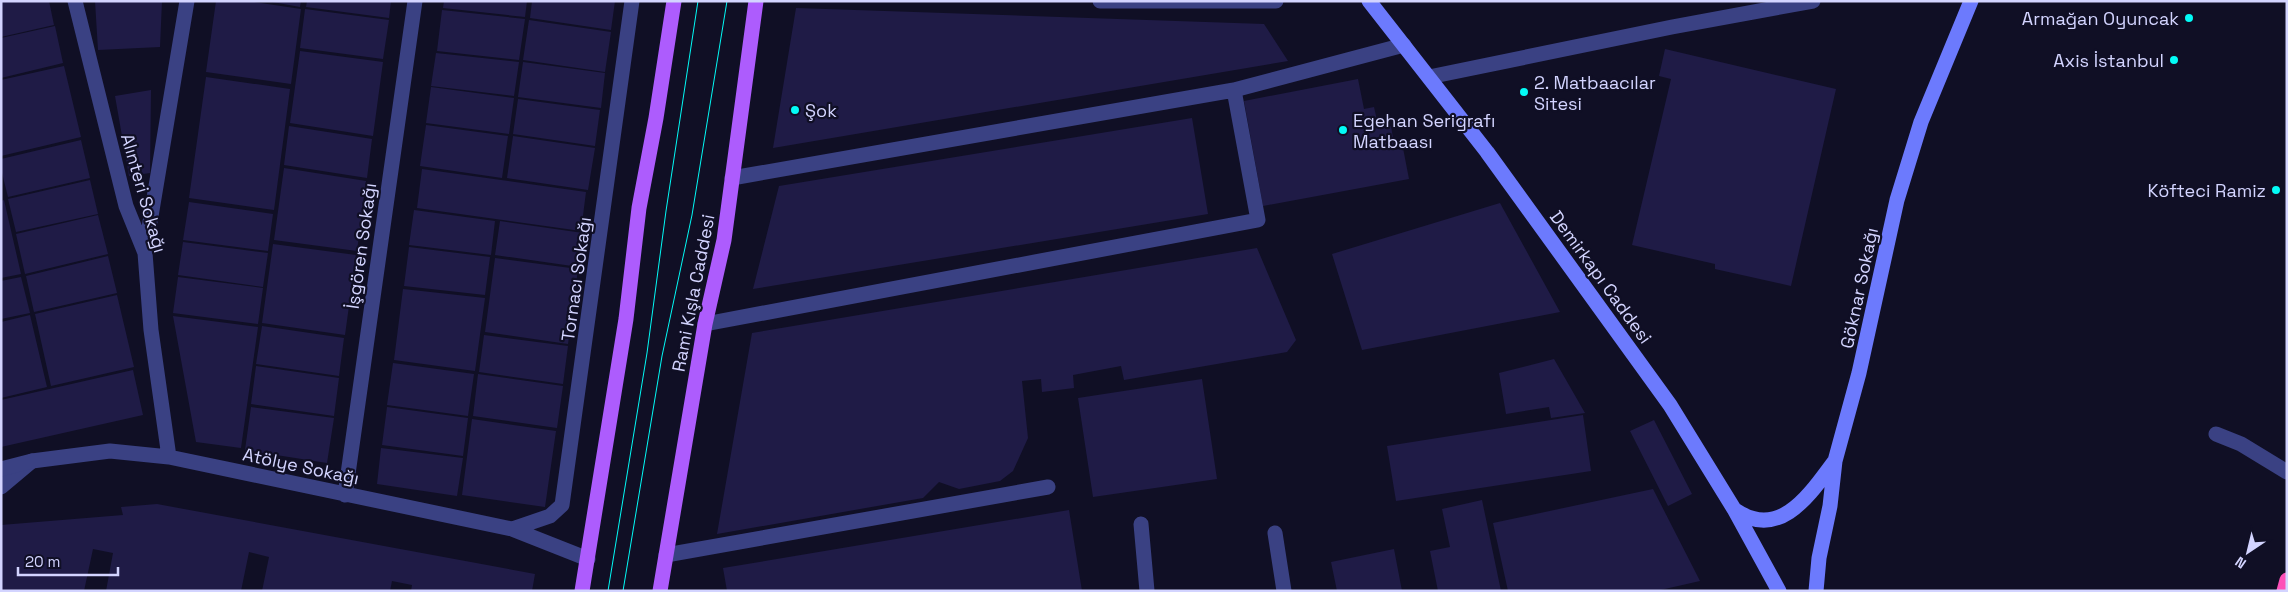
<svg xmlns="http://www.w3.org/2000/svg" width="2288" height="592" font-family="'Space Grotesk',sans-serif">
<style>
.building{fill:#1f1b46}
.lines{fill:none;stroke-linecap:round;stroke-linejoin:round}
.lane{stroke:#3a4183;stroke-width:15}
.street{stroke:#3a4183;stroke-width:15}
.secondary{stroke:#6c7afd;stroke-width:15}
.primary{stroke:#ad5cfd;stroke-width:15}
.highway{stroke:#fd50b8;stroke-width:15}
.tram{stroke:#03fbf6;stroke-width:1}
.poi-dot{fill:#03fbf6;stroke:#100f25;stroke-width:2}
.labels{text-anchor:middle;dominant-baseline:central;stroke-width:4.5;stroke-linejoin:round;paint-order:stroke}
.poi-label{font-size:18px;fill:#d3d4ff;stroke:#100f25;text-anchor:end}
.street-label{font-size:18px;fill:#d3d4ff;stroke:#100f25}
</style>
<rect width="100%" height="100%" fill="#100f25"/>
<path class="building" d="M1 1H49L54 25 1 37Z
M95 1H162L160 47 98 50Z
M216 1H247L301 9 291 84 206 72Z
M267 1H301L300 7Z
M307 1H391L389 18 306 7Z
M444 1H527L525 17 443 8Z
M532 1H615L611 30 530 18Z
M796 8 1264 24 1288 61 773 148Z
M305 9 389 20 383 59 300 48Z
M442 10 525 19 519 60 437 51Z
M529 20 611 32 605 72 523 60Z
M55 26 63 63 1 78V38Z
M1665 49 1836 89 1791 286 1715 269V264L1632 245 1671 79 1659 76Z
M300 51 383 62 373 136 290 123Z
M436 53 519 62 514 96 431 86Z
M523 62 605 73 601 108 518 97Z
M64 66 81 137 1 156V80Z
M206 77 290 89 274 210 189 198Z
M1358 79 1364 109 1374 107 1379 129 1391 126 1395 150 1403 148 1409 179 1263 206 1244 101Z
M431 87 514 98 509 134 426 123Z
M151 90 150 173 129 176 115 96Z
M518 99 600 110 595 146 513 134Z
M1192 118 1208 214 753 289 779 186Z
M426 125 508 136 502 178 420 166Z
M289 126 372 139 367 178 284 165Z
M513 136 595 148 588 190 507 178Z
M81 140 90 178 8 197 1 169V159Z
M284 168 366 181 357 251 274 240Z
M422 169 586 192 581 231 417 208Z
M90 180 98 214 16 232 8 199Z
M4 200 21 274 1 278V201Z
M189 202 273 214 268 251 183 240Z
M1500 203 1560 312 1362 350 1332 254Z
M414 210 495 221 491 255 409 245Z
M98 215 108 254 25 274 16 234Z
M500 221 583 233 579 267 495 255Z
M183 242 268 253 263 287 178 275Z
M273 244 356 255 345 335 262 323Z
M409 247 490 257 485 295 404 286Z
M1257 248 1296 340 1287 352 1124 380 1121 366 1073 375 1074 388 1042 392 1041 379 1022 381 1028 438 1013 471 1000 481 959 489 939 482 923 498 717 534 752 333Z
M108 256 117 293 34 312 26 276Z
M495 258 578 269 568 344 485 332Z
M21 277 30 313 1 319V281Z
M178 277 263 288 258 324 173 313Z
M403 289 485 298 475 371 394 360Z
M117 295 134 367 51 386 35 314Z
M30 315 47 387 1 398V322Z
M173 316 258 327 241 448 196 442Z
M262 326 344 338 339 376 256 364Z
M484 335 568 346 563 384 479 372Z
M1554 359 1585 413 1551 418 1549 407 1506 414 1499 373Z
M393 363 474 374 468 416 387 405Z
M256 366 339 378 334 416 251 404Z
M133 370 143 415 1 447V400Z
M478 374 563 386 557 428 473 416Z
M1202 379 1217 479 1093 497 1078 398Z
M251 407 334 418 327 463 245 450Z
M387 407 468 418 463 456 382 445Z
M1583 415 1591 471 1396 501 1387 446Z
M472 419 556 431 545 507 462 495Z
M1654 420 1692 494 1668 506 1630 431Z
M381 448 463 458 457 496 377 484Z
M1653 489 1700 581 1656 591H1508L1493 523Z
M1482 500 1501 591H1438L1430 551 1450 547 1442 509Z
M157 504 535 574 532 591H411L412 585 392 581 390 591H262L269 557 249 552 241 591H106L113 553 93 549 84 591H1V525L123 515 121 507Z
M1069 510 1082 591H727L723 568Z
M1394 549 1402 591H1337L1331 562Z"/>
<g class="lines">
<path class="lane" d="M1100 1H1276
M1429 77 1672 27 1813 1
M732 178 1234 90 1404 45
M705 324 1258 220 1234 90
M2216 434 2241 444 2287 472
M1 487 32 461
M1141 524 1147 591
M1275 533 1284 591
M666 555 1048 487"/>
<path class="street" d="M75 1 126 206 145 253 151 330 169 457
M145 252 187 1
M1 469 32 461 110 451 169 457 512 529 588 559
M345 495 415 1
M512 529 550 516 562 505 632 1"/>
<path class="secondary" d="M1369 1 1487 152 1670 405 1734 509 1779 591
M1735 510C1780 541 1810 494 1834 462
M1816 591 1819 558 1830 506 1835 461 1859 373 1897 200 1921 122 1971 1"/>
<path class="primary" d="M582 591 626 319 639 208 656 118 674 1
M660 591 705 324 724 240 756 1"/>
<path class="highway" d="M2284 591 2287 580"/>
<path class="tram" d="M608 591 647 353 666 211 698 1
M623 591 662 356 692 215 727 1"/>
</g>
<g class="poi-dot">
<circle cx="2189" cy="18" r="5"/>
<circle cx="2174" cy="60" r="5"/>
<circle cx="1524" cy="92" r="5"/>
<circle cx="795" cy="110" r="5"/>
<circle cx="1343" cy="130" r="5"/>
<circle cx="2276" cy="190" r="5"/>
</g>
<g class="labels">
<g class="poi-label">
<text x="2179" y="18">Armağan Oyuncak</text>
<text x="2164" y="60">Axis İstanbul</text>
<text x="1534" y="82" text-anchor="start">2. Matbaacılar<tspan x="1534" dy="21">Sitesi</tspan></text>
<text x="805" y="110" text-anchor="start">Şok</text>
<text x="1353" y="120" text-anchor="start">Egehan Serigrafı<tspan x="1353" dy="21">Matbaası</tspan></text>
<text x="2266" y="190">Köfteci Ramiz</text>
</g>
<g class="street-label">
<text transform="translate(144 193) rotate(74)">Alınteri Sokağı</text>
<text transform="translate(361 246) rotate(-82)">İşgören Sokağı</text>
<text transform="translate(1601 277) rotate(54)">Demirkapı Caddesi</text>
<text transform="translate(576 279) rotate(-82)">Tornacı Sokağı</text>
<text transform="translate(1859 288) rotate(-78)">Göknar Sokağı</text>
<text transform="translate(693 293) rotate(-79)">Rami Kışla Caddesi</text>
<text transform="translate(301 466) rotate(12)">Atölye Sokağı</text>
</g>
</g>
<rect width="2288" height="592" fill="none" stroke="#d3d4ff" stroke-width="5"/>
<g transform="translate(2248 552) rotate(215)" stroke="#100f25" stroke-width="4" paint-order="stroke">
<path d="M0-4L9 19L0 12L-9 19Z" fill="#d3d4ff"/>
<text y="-8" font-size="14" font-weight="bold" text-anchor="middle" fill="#d3d4ff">N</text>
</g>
<path d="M18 567v8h100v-8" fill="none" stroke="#d3d4ff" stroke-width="2.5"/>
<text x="25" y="567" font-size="15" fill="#d3d4ff" stroke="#100f25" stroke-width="4" paint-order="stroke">20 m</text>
</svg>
